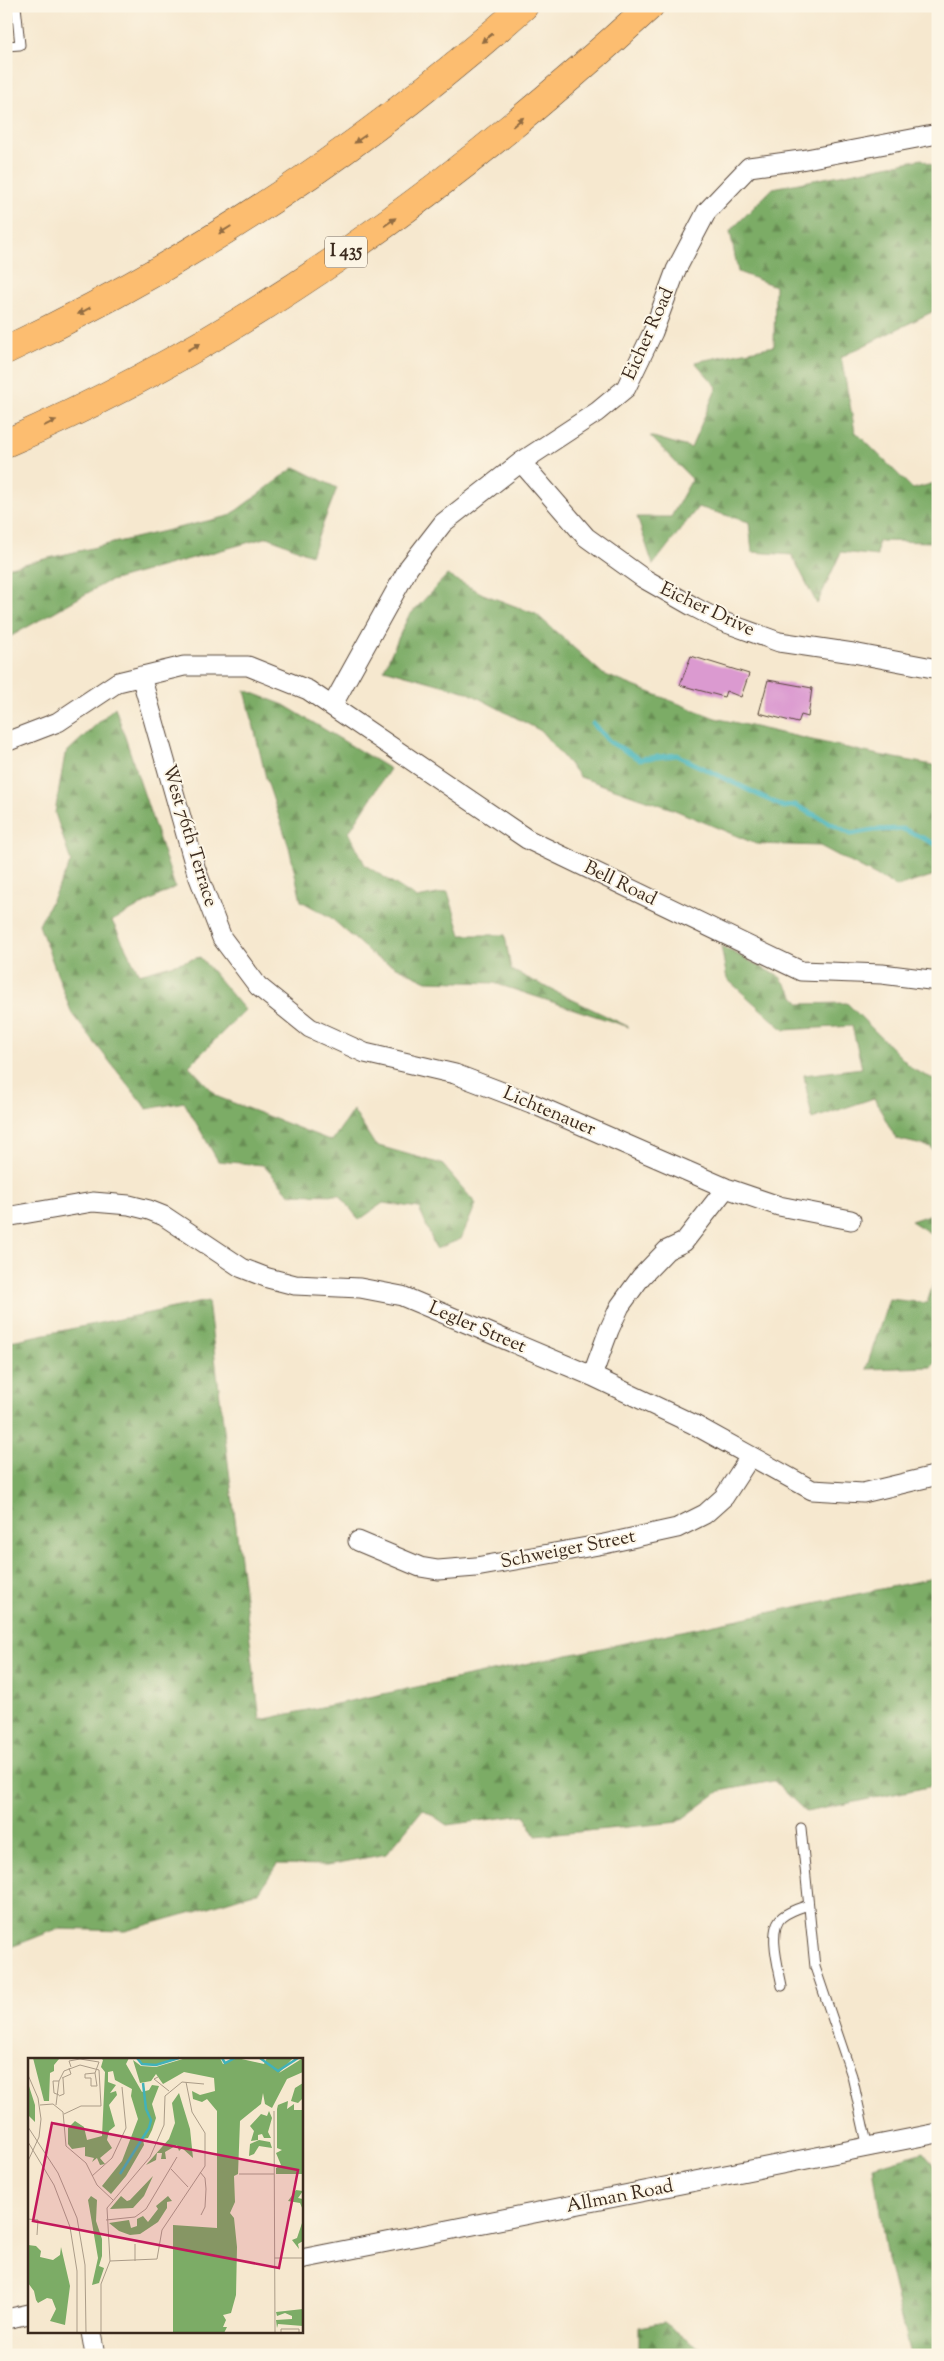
<svg xmlns="http://www.w3.org/2000/svg" width="944" height="2361" font-family="'Sorts Mill Goudy',serif">
<style>
.forest{fill:url(#forest-firs);stroke:#5c6b42}
.lines{fill:none;stroke-linecap:round;stroke-linejoin:round}
.stream{stroke:#41b2b9;stroke-width:5}
.building{fill:#db9ad0}
.service-casing{stroke:#574639;stroke-width:11}
.minor-casing{stroke:#574639;stroke-width:21}
.motorway-casing{stroke:#574639;stroke-width:29}
.service{stroke:#fff;stroke-width:9}
.minor{stroke:#fff;stroke-width:19}
.motorway{stroke:#fcbd6f;stroke-width:28}
.oneway{fill:#926c42}
.labels{text-anchor:middle;dominant-baseline:central;stroke-width:4;stroke-linejoin:round;paint-order:stroke}
.shield{fill:#fcf5e5;stroke:#75675a;stroke-width:1}
.shield-label{font-size:18px;font-weight:bold;fill:#3b2a1e}
.street-label{font-size:19px;fill:#3b2a1e;stroke:#fcf5e5}
.inset-river{fill:none;stroke:#41b2b9;stroke-width:2.5}
.inset-road{fill:none;stroke:#ab9c88;stroke-width:1}
.view{fill:#c2185b;fill-opacity:0.15;stroke:#c2185b;stroke-width:2.5}
.inset-edge{fill:none;stroke:#3b2a1e;stroke-width:2.5}
</style>
<defs>
<pattern id="forest-firs" width="22" height="20" patternUnits="userSpaceOnUse" patternTransform="scale(1.25)"><rect width="22" height="20" fill="#7cac66"/><path d="M5 1l3.5 6h-7zM16 11l3.5 6h-7z" fill="#678c53"/></pattern>
</defs>
<rect width="100%" height="100%" fill="#fcf5e5"/>
<filter id="ink" filterUnits="userSpaceOnUse"><feTurbulence type="fractalNoise" baseFrequency=".02" numOctaves="2"/><feDisplacementMap in="SourceGraphic" scale="10" xChannelSelector="R" yChannelSelector="G"/><feConvolveMatrix kernelMatrix="1 2 1 2 8 2 1 2 1" color-interpolation-filters="sRGB"/></filter>
<filter id="wash" filterUnits="userSpaceOnUse"><feTurbulence type="fractalNoise" baseFrequency=".0096" numOctaves="4" result="noise"/><feDisplacementMap in="SourceGraphic" scale="20" xChannelSelector="R" yChannelSelector="G"/><feGaussianBlur stdDeviation="1.12" result="paint"/><feColorMatrix in="noise" values="0 0 0 0 0 0 0 0 0 0 0 0 0 0 0 0 0 1.4 0 .05"/><feComposite in="paint" operator="in"/></filter>
<g filter="url(#wash)">
<rect width="100%" height="100%" fill="#f6e8cf"/>
<path class="forest" d="M922 159 938 169V309L841 357 855 431 913 489 938 482V542L878 541 877 556 841 552 817 604 792 555 752 552 749 522 698 507 653 565 637 517H671L692 479 650 436 691 448 717 387 695 362 774 346 775 286 738 272 730 231 773 188Z
M295 467 337 488 311 555 268 537 107 582 6 639V568L229 516Z
M447 575 483 594 536 614 603 674 715 718 874 754 938 766V874L897 887 820 846 756 844 675 810 580 777 541 731 467 692 384 669 408 617Z
M245 690 284 705 390 769 349 832 365 865 417 898 448 892 461 935H505L511 970 629 1027 494 983 427 981 375 957 330 917 301 901 289 847 266 778Z
M115 707 175 887 112 921 139 974 200 957 245 1010 189 1066 218 1097 332 1141 353 1110 375 1145 442 1164 476 1204 461 1239 436 1249 419 1208 383 1203 359 1220 340 1195 290 1194 263 1165 218 1161 184 1102 147 1109 72 1014 39 925 71 862 55 813 65 754Z
M721 946 780 977 800 1004 847 1003 914 1070 938 1081V1158L931 1147 896 1139 874 1098 812 1119 804 1075 862 1068 852 1026 784 1030 727 979Z
M938 1212V1238L911 1221Z
M938 1269V1361L931 1367 866 1369 889 1299 927 1303Z
M208 1301 260 1720 938 1577V1785L806 1812 774 1781 720 1791 678 1822 536 1836 524 1815 447 1825 423 1809 386 1854 328 1865 277 1864 260 1891 196 1911 125 1931 57 1929 6 1949V1342Z
M923 2152 938 2171V2355H910L887 2259 873 2167Z
M664 2322 693 2344 714 2355H639V2327Z"/>
<g class="lines">
<path class="stream" d="M593 724 610 742 640 759 676 755 784 807 795 805 851 834 873 830 903 829 938 845"/>
</g>
<g id="blocks">
<path class="building" d="M691 656 749 674 741 697 726 691 724 697 680 685Z
M768 680 812 688 808 717 801 715 798 723 759 713Z"/>
</g>
</g>
<g filter="url(#ink)">
<use href="#blocks" fill-opacity="0" stroke="#574639" stroke-width="1"/>
<g class="lines">
<defs>
<path id="service" d="M6 46 20 45 16 6
M801 1828 815 1967 852 2076 868 2148
M782 1986C779 1969 767 1929 782 1917 789 1911 799 1908 808 1905"/>
<path id="minor" d="M521 462 586 537 643 578 694 607 721 621 779 642 853 653 938 669
M141 676 196 870 222 938 258 986 310 1028 365 1053 455 1074 531 1103 726 1188 779 1206 851 1220
M332 706 409 567 443 523 521 462 597 412 626 388 653 332 676 270 707 211 749 167 801 160 938 134
M6 742 58 722 118 682 184 666H248L308 690 527 839 801 971 882 974 938 981
M6 1217 93 1202 129 1205 149 1210 164 1216 242 1268 268 1278 295 1285 360 1288 402 1296 592 1376 693 1424 812 1490 863 1493 938 1475
M592 1376 609 1330 620 1306 641 1277 667 1250 684 1242 726 1188
M358 1541 420 1567 438 1570 476 1567 604 1544 677 1528 705 1514 724 1497 750 1457
M301 2259 938 2133
M6 2319 29 2314
M91 2332 95 2355"/>
<path id="motorway" d="M6 350C194 261 369 144 524 6
M6 443C246 340 459 182 650 6"/>
</defs>
<use href="#service" class="service-casing"/>
<use href="#minor" class="minor-casing"/>
<use href="#motorway" class="motorway-casing"/>
<use href="#service" class="service"/>
<use href="#minor" class="minor"/>
<use href="#motorway" class="motorway"/>
</g>
<defs><path id="oneway-solid" d="M-6-.8H1V-3.2L6.5 0L1 3.2V.8H-6Z" transform="scale(1.25)"/></defs>
<g class="oneway">
<use href="#oneway-solid" transform="translate(487 38) rotate(141)"/>
<use href="#oneway-solid" transform="translate(518 122) rotate(-40)"/>
<use href="#oneway-solid" transform="translate(360 139) rotate(145)"/>
<use href="#oneway-solid" transform="translate(390 222) rotate(-35)"/>
<use href="#oneway-solid" transform="translate(225 230) rotate(148)"/>
<use href="#oneway-solid" transform="translate(84 311) rotate(152)"/>
<use href="#oneway-solid" transform="translate(194 347) rotate(-29)"/>
<use href="#oneway-solid" transform="translate(50 423) rotate(-26)"/>
</g>
</g>
<g class="labels">
<rect class="shield" x="325" y="236.5" width="42" height="31" rx="4"/>
<g class="shield-label">
<text x="346" y="252">I 435</text>
</g>
<g class="street-label">
<text transform="translate(649 334) rotate(-66)">Eicher Road</text>
<text transform="translate(707 610) rotate(25)">Eicher Drive</text>
<text transform="translate(189 836) rotate(73)">West 76th Terrace</text>
<text transform="translate(620 884) rotate(26)">Bell Road</text>
<text transform="translate(549 1112) rotate(23)">Lichtenauer</text>
<text transform="translate(477 1328) rotate(23)">Legler Street</text>
<text transform="translate(568 1550) rotate(-11)">Schweiger Street</text>
<text transform="translate(620 2197) rotate(-11)">Allman Road</text>
</g>
</g>
<g transform="translate(28 2058)">
<rect width="275" height="275" fill="#f6e8cf"/>
<path d="M5 0H42L31 1 26 7V13L22 15 21 43H16ZM73 0H101L98 6 114 34 121 32 124 27 131 28 124 46 128 60 124 72 120 80 115 81 116 87 98 118 83 136 74 128 94 103 110 61 103 38 104 31 87 22 85 13 80 14V24L88 27 82 35 88 33 89 37 81 47 87 68 81 73 79 82 84 90 72 100 77 106 72 107 69 100 64 104 66 100 57 98V89L44 91 40 86V70L47 63 56 69 59 82 74 78 77 14 73 9 75 2ZM110 0H149L128 7 115 6ZM158 0H192L195 6 209 0 236 6 239 0H265L251 15 275 0V14L259 21 244 50 237 46 235 35 233 46 212 63 210 116 206 118 207 144 202 155 206 160 209 189 208 237 203 255 195 257 198 262 195 269H199L196 275H145V167L189 170V53L179 41 174 44 165 41 164 33 172 37 187 33 186 20 156 14 135 26 128 16 123 23 112 25 105 2 113 8 128 9ZM0 25 7 47V64L0 57ZM275 25V40L270 45 263 43 267 30ZM151 35 162 71 165 100 154 90 151 93 149 87 137 94 138 101H133L134 95H129L128 102 118 107 141 81 147 65 144 45ZM260 43 259 51 266 46V52H275V116H248V110L253 107 248 95 254 92 249 90V51L250 47ZM241 53 244 60 240 74 243 80H236L234 76 230 77V82L223 83 226 73 222 68 233 56 239 58ZM231 82 242 84 244 90 231 88 226 96 221 98 222 86ZM125 118 116 138 105 150 82 151 93 138 99 143 102 142ZM268 132 275 133 270 140 275 141V152L272 145 260 143ZM63 138 69 142 68 163 74 181V198L71 208 76 210 71 225 64 227 70 200 60 142ZM140 138 144 143 139 144V150L130 164 112 176 102 177 91 173 81 165 101 162 103 170 109 168V161L115 158 120 164 130 151 128 148ZM275 162V183L270 186 271 191 264 182 269 180ZM0 187 8 188 13 193 12 199 25 202 32 197 33 189 42 228 37 267 22 263 28 251 24 241 19 240 10 245 8 242 6 233 0 225ZM275 251V268L250 266 249 270 248 262 264 261V258L257 255 249 258 248 254Z" fill="#7cac66"/>
<path class="inset-river" d="M109 0 114 6 128 7 151 0M194 0 197 5 207 0M232 0 250 13 270 0M92 116 121 70 123 62 118 51 115 25"/>
<path class="inset-road" d="M43 9 41 3 52 1 71 4 67 15 57 16V20H63V28H69L67 15M0 17 10 40 13 61 11 79 0 103M130 19 126 21 141 33M34 20 43 16 41 10M31 37 26 35 25 23H31M31 38 36 36 35 20M12 47 25 46 35 54 38 88 58 105 69 127 85 142M28 47 31 23 36 13 52 7 71 12 73 48H53L36 56M246 53 247 275M0 69 30 115 49 160 57 207 58 275M0 84 26 127 42 169 49 213V275M143 111 160 129M172 114 177 120 178 131 177 149 173 157M211 116H246M64 118 84 100 98 70 94 29M0 161 10 162 9 177M78 162 107 159 118 151 149 99M107 186V203M246 200H275M82 203 129 201 134 172 177 108V75L164 54 158 24M0 232V257M73 275V226L82 203 79 150 122 99 136 67 137 38 154 24 176 26M253 275V271H271V275"/>
<path class="view" d="M24 65 270 112 251 210 5 163Z"/>
<rect width="275" height="275" class="inset-edge"/>
</g>
<rect width="944" height="2361" fill="none" stroke="#fcf5e5" stroke-width="25"/>
</svg>
